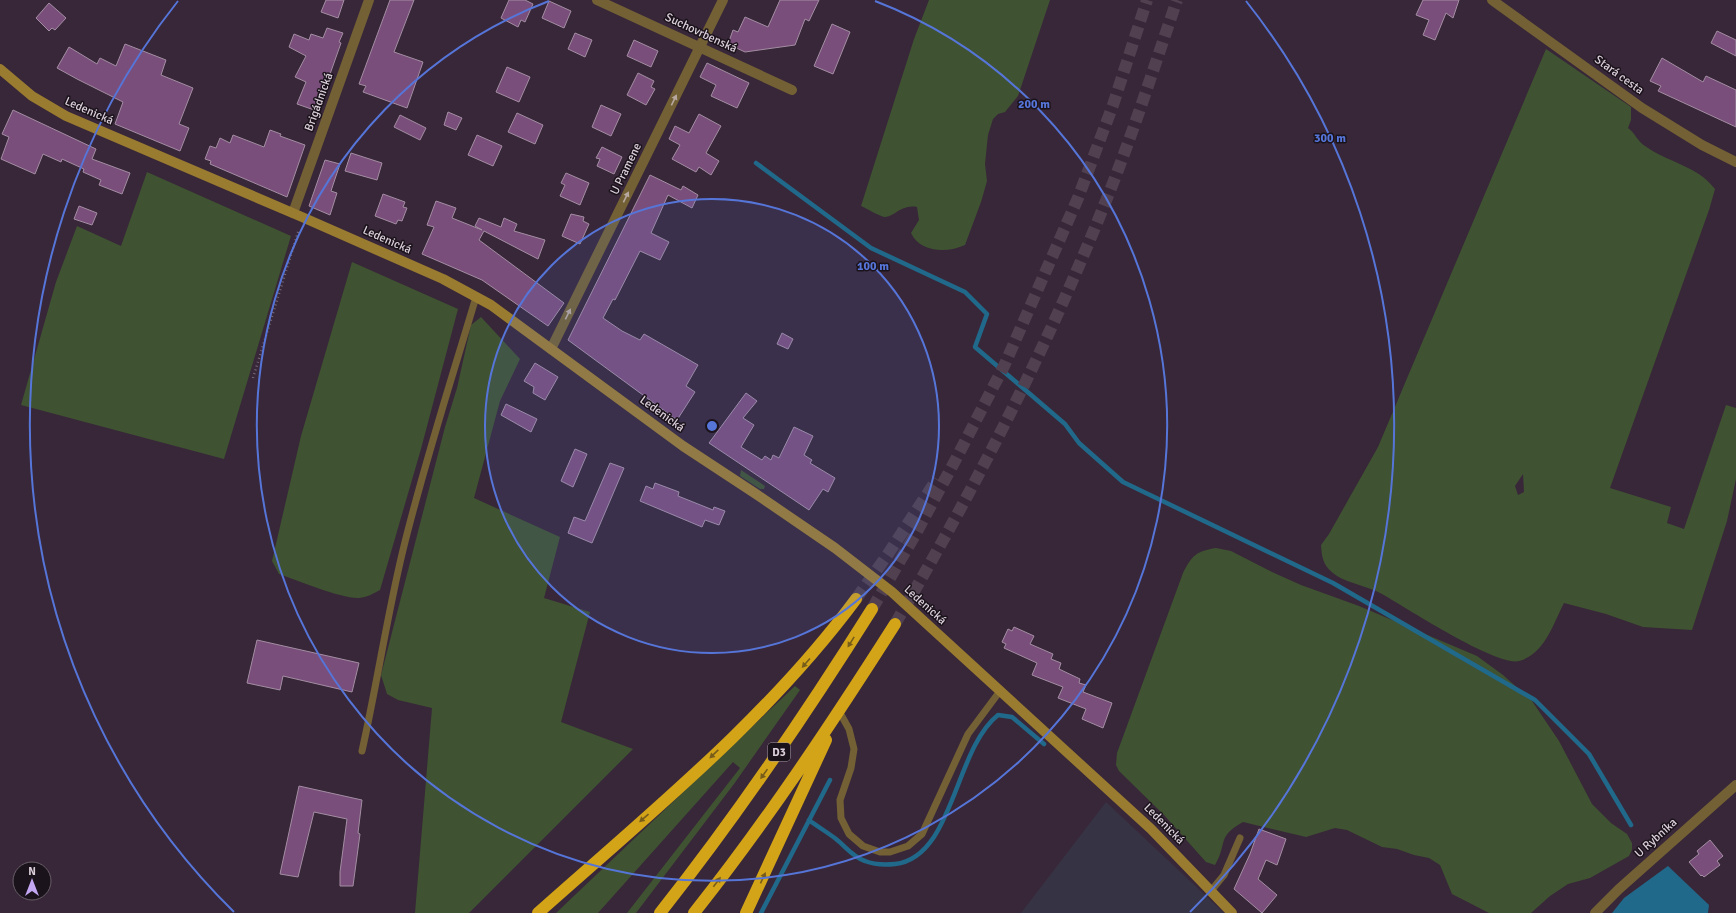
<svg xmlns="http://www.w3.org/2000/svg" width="1736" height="913" font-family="Signika,sans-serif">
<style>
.commercial{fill:#363344}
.green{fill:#3f5232;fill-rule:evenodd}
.water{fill:#21698a}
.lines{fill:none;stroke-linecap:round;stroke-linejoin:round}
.stream{stroke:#21698a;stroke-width:4.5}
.building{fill:#7a4e7b;stroke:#a38ea3}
.motorway-tunnel{stroke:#504050;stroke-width:12;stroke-dasharray:12 6;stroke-linecap:butt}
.path{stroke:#766876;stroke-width:2.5;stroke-dasharray:1 3;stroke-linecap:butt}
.service{stroke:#736135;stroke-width:7}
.minor{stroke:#736135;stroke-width:10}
.tertiary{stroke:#736135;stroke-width:10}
.secondary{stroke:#9a7c31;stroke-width:10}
.motorway{stroke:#d3a418;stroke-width:12}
.oneway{fill:#b6a8a0}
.oneway2{fill:#775c1a}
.ring{fill:none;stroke:#5675d9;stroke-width:2}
.labels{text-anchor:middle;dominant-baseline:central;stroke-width:3;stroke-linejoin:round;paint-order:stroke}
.shield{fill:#1b131b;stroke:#a197a1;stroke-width:1}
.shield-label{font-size:11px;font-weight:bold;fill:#dacfda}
.street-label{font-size:12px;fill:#dacfda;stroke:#1b131b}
.centre{fill:#5675d9;stroke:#1b131b;stroke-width:2}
.ring-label{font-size:12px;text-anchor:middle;font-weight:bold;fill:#5675d9;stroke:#1b131b;stroke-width:3;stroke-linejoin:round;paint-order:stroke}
</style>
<rect width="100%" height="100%" fill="#382738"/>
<path class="commercial" d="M1106 802 1224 913H1021Z"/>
<path class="green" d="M929 0H1050L1018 96 1005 112 998 114 993 119 988 135 985 164 987 181 981 202 965 245C948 253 920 253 911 233L919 220 917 207C900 204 894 218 884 217 877 215 868 209 861 206L914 39Z
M1546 49 1631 107V120L1628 128C1635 133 1638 142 1645 146 1667 162 1698 166 1715 189L1709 210 1610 488 1671 507 1667 523 1684 529 1726 405 1736 408V479L1727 521 1692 630 1643 627 1606 614 1564 603C1553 624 1545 654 1519 661 1497 667 1405 607 1382 594 1368 586 1350 584 1337 576 1324 567 1322 560 1321 545L1329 534 1378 447ZM1523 474 1524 492 1518 495 1515 486Z
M147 172 291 236 224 459 21 405 56 282 77 226 121 246Z
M352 262 458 309 421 449 380 590C373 594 367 597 359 598 342 599 297 580 279 574L272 561 301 436Z
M481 317 520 359 500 401 474 498 560 537 544 598 590 612 561 722 633 749 469 913H415L432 708 398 700 387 694 381 675 445 427 457 388 471 325Z
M741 470 765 486 764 489H760L740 476Z
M1216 548 1231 551 1272 572 1301 585 1359 606 1477 656 1503 675 1532 701 1559 741 1592 804 1611 823 1627 834 1632 843V850L1629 856 1590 878 1568 884 1550 896 1531 913H1489L1452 894 1440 865 1429 858 1414 855 1397 849 1382 847 1347 830 1335 828 1306 837 1243 822C1216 837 1228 843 1215 865L1206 862 1164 815 1119 771 1116 765 1117 753 1183 573C1192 555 1197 551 1216 548Z
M795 686 800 690 734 784 636 913H627L740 768 733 762 598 913H556Z"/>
<path class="water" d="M1668 866 1709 905 1708 913H1612L1624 898Z"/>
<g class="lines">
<path class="stream" d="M756 163 871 248 965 292 987 314 975 347 1065 424 1079 443 1123 482 1333 583 1535 700 1589 754 1631 825
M809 820C818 827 827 832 836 839 846 847 853 857 865 861 875 865 885 865 895 864 954 857 954 750 998 715L1012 717 1044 744
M761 913 830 780"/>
</g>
<path class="building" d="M326 0H344L338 18 321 12Z
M390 0H414L394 52 423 62 407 108 363 92 366 86 359 84Z
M509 0H525L533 4 525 22 521 20 518 27 501 18Z
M780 0H819L809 21 805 19 795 45 745 52 728 44 733 30 738 32 745 17 768 27Z
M1423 0H1459L1453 18 1446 13 1435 40 1423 35 1429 20 1416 15Z
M549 1 571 11 564 28 542 18Z
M49 3 66 18 55 30 52 28 49 31 36 18Z
M832 24 850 32 833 74 814 66Z
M327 28 343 33 339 42 341 43 317 111 297 104 306 82 295 77 306 56 289 47 294 34 309 40 311 34 323 38Z
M1717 31 1736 40V56L1711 43Z
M575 33 592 40 585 57 568 49Z
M634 40 658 51 651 67 627 56Z
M125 44 166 60 161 75 193 88 179 124 189 128 180 151 115 124 123 102 77 79 57 68 69 47 97 64 100 58 116 66Z
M1662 58 1703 82 1706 76 1736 90V127L1658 91 1661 86 1650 81Z
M707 63 749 83 737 108 711 96 716 85 700 77Z
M507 67 530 77 519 102 496 92Z
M638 73 654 81 651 87 655 89 646 105 627 95Z
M601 105 621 114 611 136 592 127Z
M13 110 96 149 92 159 130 173 122 194 99 185 101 180 83 172 84 169 62 159 61 162 43 154 35 174 1 159 9 137 2 134Z
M448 112 462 118 456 130 444 125Z
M517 113 543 125 535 144 508 132Z
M699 114 721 126 706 153 719 161 711 175 699 167 696 172 672 159 680 145 669 139 675 126 689 133Z
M400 115 426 128 420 140 394 127Z
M270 130 281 134 280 136 305 145 287 197 210 164 211 161 205 159 210 146 216 148 220 138 230 143 233 135 264 147Z
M477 135 502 146 493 166 468 155Z
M602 147 622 157 614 174 597 166 600 159 596 158Z
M351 153 382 163 377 180 345 171Z
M325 160 340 164 331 191 337 193 330 215 309 206Z
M566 173 589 183 580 205 560 196 565 185 561 183Z
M650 175 681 190 683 186 698 195 692 208 668 195 651 233 669 242 660 260 640 251 615 300 613 299 603 318 622 331 640 340 644 334 698 365 686 386 695 392 677 420 568 340Z
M383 194 405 202 403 207 407 208 402 221 398 220 396 224 375 216Z
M436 201 456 208 452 218 482 230 475 226 479 218 501 227 504 218 517 224 514 231 545 240 538 259 484 231 479 240 564 303 548 326 482 280 422 254 434 227 427 225Z
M79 206 97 213 92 225 74 219Z
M571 214 584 217 583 221 589 224 580 244 562 236Z
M782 333 793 339 788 349 777 344Z
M535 363 558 377 545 400 533 393 534 387 524 381Z
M746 393 757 401 743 418 754 425 741 447 762 460 765 456 771 460 773 455 779 458 794 427 813 436 804 455 812 460 810 463 835 478 828 492 823 489 809 510 709 443Z
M506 404 537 419 531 432 501 415Z
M575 449 587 454 573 487 561 481Z
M610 463 624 468 592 543 568 533 574 517 585 521Z
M655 483 679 492 678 496 713 510 714 507 725 511 719 525 705 520 702 527 640 501 646 486 653 489Z
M1014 627 1034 636 1030 644 1053 654 1051 659 1061 663 1059 669 1080 679 1079 683 1086 685 1083 692 1112 703 1103 728 1082 719 1086 709 1058 698 1063 687 1032 675 1037 663 1004 648 1006 644 1002 642 1008 629 1012 631Z
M257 640 359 663 352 692 283 676 280 690 247 683Z
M299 786 362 800 358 833 360 834 353 886H340V872L347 819 314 812 298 877 280 874Z
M1259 829 1286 839 1277 865 1266 860 1258 879 1277 895 1262 913 1234 889 1250 854Z
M1710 840 1723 856 1717 861 1720 865 1704 877 1702 875 1701 876 1689 862 1699 854 1697 851Z"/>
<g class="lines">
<path class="motorway-tunnel" d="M856 599 888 554 937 479
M872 609 915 535 956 459 1004 366 1078 198 1113 105 1147 0
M895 624C974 490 1045 352 1103 208 1131 140 1153 70 1177 0"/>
<path class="path" d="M253 378 299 229"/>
<path class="service" d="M839 711 849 729 854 749 851 768 840 800 841 818 849 834 863 846 880 852H890L908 846 922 834 968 734 1000 691
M362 751C377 684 387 616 403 550 424 464 451 381 476 297
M1210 892 1224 875 1240 838"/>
<path class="minor" d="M597 0 792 90
M1492 0 1642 108 1702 145 1736 162
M293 213 369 0
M551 349 723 0"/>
<path class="tertiary" d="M1595 913 1619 889 1736 785"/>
<path class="secondary" d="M0 69 32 96 66 116 302 217 443 279 491 305 683 446 756 494 835 548 892 592 1151 829 1232 913"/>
<path class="motorway" d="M538 913C649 814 767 719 856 599
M660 913C737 816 806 714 872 609
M694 913C767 821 832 723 895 624
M746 913 826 740"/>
</g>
<defs><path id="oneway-solid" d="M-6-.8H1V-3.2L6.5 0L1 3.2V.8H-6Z"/></defs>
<g class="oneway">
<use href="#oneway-solid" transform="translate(674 100) rotate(-64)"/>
<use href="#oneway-solid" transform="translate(626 197) rotate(-64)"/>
<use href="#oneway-solid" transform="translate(568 314) rotate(-64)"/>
</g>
<g class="oneway2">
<use href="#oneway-solid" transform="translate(851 642) rotate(122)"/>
<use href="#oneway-solid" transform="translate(806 663) rotate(131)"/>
<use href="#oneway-solid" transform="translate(714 754) rotate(136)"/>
<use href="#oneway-solid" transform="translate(764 774) rotate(125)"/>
<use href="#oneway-solid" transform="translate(644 818) rotate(139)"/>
<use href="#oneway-solid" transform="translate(763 878) rotate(-65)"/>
<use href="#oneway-solid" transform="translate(717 882) rotate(-53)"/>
</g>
<circle cx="712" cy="426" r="227" fill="#5675d9" fill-opacity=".12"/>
<g class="ring">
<circle cx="712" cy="426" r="227"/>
<path d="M875 1A455 455 0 1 1 549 1"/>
<path d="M234 912A682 682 0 0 1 178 1M1246 1A682 682 0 0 1 1190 912"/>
</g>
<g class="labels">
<rect class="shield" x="768" y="743" width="22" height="18" rx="3"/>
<g class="shield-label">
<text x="779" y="752">D3</text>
</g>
<g class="street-label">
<text transform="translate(701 33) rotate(25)">Suchovrbenská</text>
<text transform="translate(1619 75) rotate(36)">Stará cesta</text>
<text transform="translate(319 102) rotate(-70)">Brigádnická</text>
<text transform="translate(89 111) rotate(24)">Ledenická</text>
<text transform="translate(626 169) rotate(-64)">U Pramene</text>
<text transform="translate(387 240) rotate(24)">Ledenická</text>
<text transform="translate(662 414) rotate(36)">Ledenická</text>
<text transform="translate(925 605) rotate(42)">Ledenická</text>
<text transform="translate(1164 824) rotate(45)">Ledenická</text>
<text transform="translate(1656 838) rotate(-42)">U Rybníka</text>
</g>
</g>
<circle cx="712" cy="426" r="6" class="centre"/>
<g class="ring-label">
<text x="1034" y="108">200 m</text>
<text x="1330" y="142">300 m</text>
<text x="873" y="270">100 m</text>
</g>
<g transform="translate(32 881)"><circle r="19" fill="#1b131b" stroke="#675e67"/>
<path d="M0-3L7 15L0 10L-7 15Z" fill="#c3a7f2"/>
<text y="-6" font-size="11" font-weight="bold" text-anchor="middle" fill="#dacfda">N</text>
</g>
</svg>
